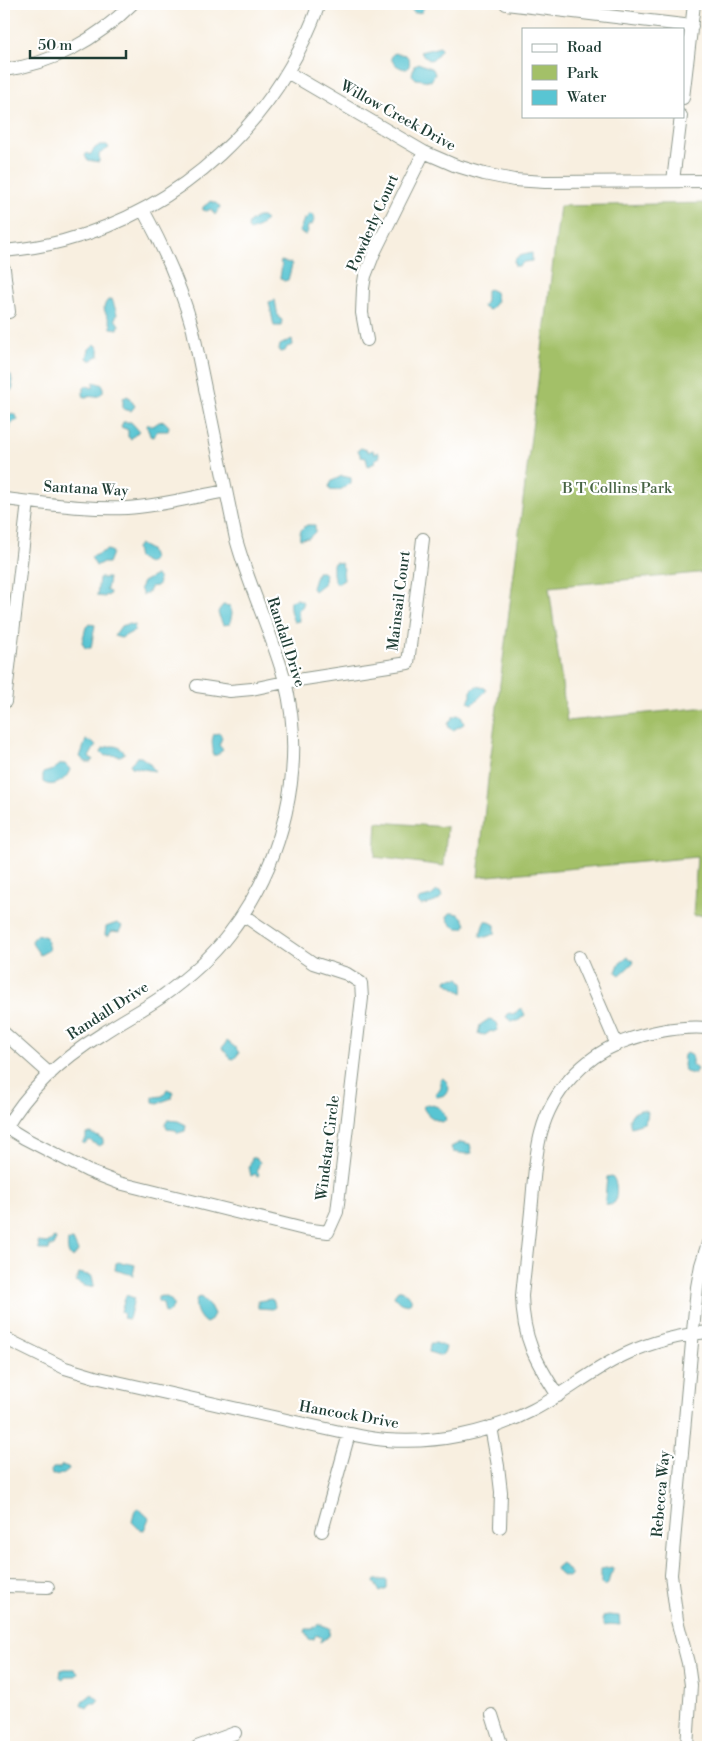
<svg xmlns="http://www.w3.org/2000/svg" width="712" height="1751" font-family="'Libre Bodoni',serif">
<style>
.green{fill:#a3c068;stroke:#617e4e}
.water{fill:#59c5d3;stroke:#3c8184}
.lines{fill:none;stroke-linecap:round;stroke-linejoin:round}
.minor-casing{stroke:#8c968a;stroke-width:14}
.minor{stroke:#fff;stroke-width:12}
.labels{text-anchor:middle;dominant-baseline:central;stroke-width:4.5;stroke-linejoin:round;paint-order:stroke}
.street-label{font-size:15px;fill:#1f3d34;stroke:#fff}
.park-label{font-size:15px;fill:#476444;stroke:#fff}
</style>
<rect width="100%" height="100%" fill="#fff"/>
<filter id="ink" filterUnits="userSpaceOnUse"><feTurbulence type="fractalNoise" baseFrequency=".02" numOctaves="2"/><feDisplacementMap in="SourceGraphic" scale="10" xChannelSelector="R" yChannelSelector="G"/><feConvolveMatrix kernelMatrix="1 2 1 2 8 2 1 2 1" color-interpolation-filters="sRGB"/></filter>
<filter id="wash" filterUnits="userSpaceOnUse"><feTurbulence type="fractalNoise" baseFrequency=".0096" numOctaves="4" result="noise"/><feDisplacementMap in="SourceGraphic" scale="20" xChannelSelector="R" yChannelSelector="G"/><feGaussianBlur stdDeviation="1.12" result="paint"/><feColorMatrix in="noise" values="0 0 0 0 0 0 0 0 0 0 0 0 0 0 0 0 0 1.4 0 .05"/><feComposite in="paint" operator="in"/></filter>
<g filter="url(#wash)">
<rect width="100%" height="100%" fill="#f8efe0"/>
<path class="green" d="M708 203V572L549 587 567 721 708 707V915L693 916 697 857 478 877 488 779 560 206Z
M377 822 447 827 444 866 375 857Z"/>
<path class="water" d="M408 4H423L424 6 422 12 414 13Z
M440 47 441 50 434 59 429 60 420 52Z
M394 53 406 55C410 60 411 64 407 69 400 69 393 64 391 58Z
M418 63 433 69 435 74 431 81 416 79 412 75 414 66Z
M100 145H107L109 148 99 154V162L87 160 85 155 87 153 90 155 95 148Z
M211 201 217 204 220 207 215 215 211 209 207 211 203 210V207Z
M309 214 314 215 313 218H315L312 225H309L307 229 308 231 306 235 299 232 304 219H306Z
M257 217H262L266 220 257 228 250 231 248 227 249 223Z
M532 253V261L524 262 519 266H515L514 260 519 256Z
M281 261 291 263 292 265 288 280 284 281 280 278 282 265 280 263Z
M489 289 495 292 497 301 490 310 484 308 483 306 486 301V290Z
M112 299 117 314 115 319 119 325 118 329 111 328C111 315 98 311 108 300Z
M275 300 278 317 282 320 281 326H274L269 302Z
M292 339 293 345 287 347 285 351 280 352 279 350 280 345Z
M95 344 99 348V356L96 357 93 360H90L87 358 89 349Z
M6 374 11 375 13 388 7 395H4V380Z
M94 382 103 385V392L99 396 84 397 83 394 84 387 87 386 93 388Z
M128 396 135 406 131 411 123 409V398Z
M12 413 16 416 18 420 11 423 10 429 4 430V419Z
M164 421 169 426 168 431H157L154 437 150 436 147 426 148 424 153 426 159 422Z
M123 422H131L139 431 131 439 128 437V430L121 427Z
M361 448 367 450 368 452 373 450 374 454 378 452 380 457 374 460 375 463 368 466 366 458 361 457 358 450Z
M342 476 351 478V483C343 488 340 492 330 490L329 486 332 481Z
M307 525H315V532L309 538 300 539C299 532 301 529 307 525Z
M139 544 150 550 153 559 152 561 148 563 138 558 136 548Z
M107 550 111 551 112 553 108 563H101L96 566 91 557Z
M335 562 341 563 344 569 343 572 344 580 339 583 335 582 333 574V564Z
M317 572H323L325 574 324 583 314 591 312 588Z
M156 575C159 579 160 582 157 586L150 587 149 592 143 595 140 588 143 582Z
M99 578H109L107 589 105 590 110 592 109 595 107 596 106 595 105 597 97 596Z
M297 599 302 601 303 606 298 610 299 621 294 622C291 615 289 609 290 601Z
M223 605 230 606 232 613 230 624 223 625 218 613 219 610Z
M89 624 95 625 91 648H85L82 642 86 627Z
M128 624 135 625 134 631 121 638 114 636 121 626Z
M476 686 485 688 486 691 473 704 468 702 471 696V691Z
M457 715 461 716 464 724 453 730 449 728 448 724 453 717Z
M220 733 222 738 219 745 223 750 217 755H213C214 746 210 744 214 734Z
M86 740 93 742 96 745 89 757 93 759 91 762H86L80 757Z
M111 746C117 746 120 747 124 752V754L120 756 112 755 105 756 101 752 103 748Z
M137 757H141L149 763 155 771 132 767 130 764Z
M61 764H65L70 769C67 780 53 789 43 782V773L53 770Z
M437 891 440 892 442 896C438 903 429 904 421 905L418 902 419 899 431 896Z
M450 913C460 913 463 916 466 925L464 928C455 929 450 926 447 917Z
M486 920 495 925V934L486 937 480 936C481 932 483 923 486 920Z
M117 923 122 926 119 932 112 931 108 936 105 935 106 927Z
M37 934 46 937 49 950 40 955 33 945 32 941Z
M628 957 634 961 633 963 620 975 616 972 619 964Z
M459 978C464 982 464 987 463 993L447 983 446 981 447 979Z
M519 1009H522L525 1015 518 1021H511L506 1017 509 1013 514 1014Z
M489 1019 493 1020 498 1025 497 1030 493 1032 491 1031 485 1035 478 1034 480 1025Z
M227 1041 236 1048 239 1053 234 1059 230 1058 222 1048Z
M686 1053 692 1056V1065L697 1069 694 1074 686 1072 683 1066 684 1055Z
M443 1078 447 1082 449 1089 445 1095 437 1097 435 1095C439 1089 443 1088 440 1080Z
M167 1089 174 1092 172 1098 158 1103 153 1102V1097L163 1096Z
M427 1104C438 1106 444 1108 446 1121L441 1122C432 1118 427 1116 423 1107Z
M640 1110H644L648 1112 647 1118 644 1123 631 1127 629 1120 632 1114Z
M168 1120 178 1121 186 1125 185 1131 178 1133 176 1130 167 1129 165 1124Z
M90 1133 103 1139V1144L99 1146 89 1140 84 1144 82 1142 86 1139V1134Z
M461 1142 470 1144 472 1153 467 1154 453 1152 451 1147Z
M252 1158H256L260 1162 257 1170 259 1175 257 1176 255 1174 251 1176 249 1167Z
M612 1176C618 1183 617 1193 615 1202L611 1205 606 1204 605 1199 607 1177Z
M54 1238 56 1239 54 1246H50L49 1250H39L38 1242 47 1243Z
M73 1240 78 1251 73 1258C67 1255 67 1247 68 1241Z
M119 1262 124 1264 127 1263 135 1265 133 1275 115 1270 116 1263Z
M79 1273 92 1276 94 1285 92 1287C86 1287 81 1285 76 1281Z
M398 1290H402L411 1298V1302C405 1307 397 1303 394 1295Z
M126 1295 134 1298 129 1319 123 1318 124 1314 121 1312Z
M162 1296C168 1297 174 1300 173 1307L168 1313H165L163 1303 158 1301V1297Z
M201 1297 210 1306 214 1314 210 1321 206 1323C198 1318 193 1306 197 1298Z
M271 1299 274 1301 275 1307 273 1309 258 1308V1301Z
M436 1343 446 1347 445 1351 441 1356 429 1352 430 1344Z
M62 1465 68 1467 69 1470 64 1474 52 1475 51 1471 53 1468H60Z
M138 1508 149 1518 144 1530 139 1529 132 1522 135 1510Z
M562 1563 571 1574V1576C565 1579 558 1574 556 1568Z
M612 1567 614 1570 610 1575 608 1584 605 1586 601 1584V1569Z
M375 1580H387V1589L380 1592 374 1582Z
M608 1615 619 1616 620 1625 610 1624 605 1626 602 1620 604 1616Z
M319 1624 330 1628 329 1636 320 1642V1640L322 1638 318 1635 315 1636 314 1639 309 1640 305 1632 306 1629H312Z
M65 1669H74L78 1673 76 1676H65L63 1679 60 1677 61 1670Z
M92 1694 99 1700 96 1704H90L87 1708 81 1705 83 1701Z"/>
</g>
<g filter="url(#ink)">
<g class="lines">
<defs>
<path id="minor" d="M506 4 692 26
M4 70C53 64 97 39 132 4
M287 72 424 152 454 165 484 174 514 180 545 182 708 181
M683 98 694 4
M673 181 681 116
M4 251C24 249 44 246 63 241 182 209 278 120 319 4
M4 269 9 312
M367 340 362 313 363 288 365 276 374 253 424 152
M4 499C44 503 86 510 127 508 160 506 193 497 226 491
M197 686 230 691 252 689 285 682 408 663 423 539
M5 702 28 502
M579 957 617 1045
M4 1033 50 1074
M6 1127 24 1138 88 1171 119 1183 304 1229 328 1232 337 1212 362 998 361 983 347 974 313 963 243 915
M4 1131C27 1091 63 1058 102 1034 121 1021 141 1011 160 998 185 980 210 959 229 934 283 864 307 768 285 681 272 633 249 587 236 539L193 330C181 286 165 250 143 210
M4 1338 65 1368 95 1377 349 1434C361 1436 374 1439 386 1440 436 1444 489 1433 533 1410 566 1393 594 1368 628 1353 654 1341 680 1335 708 1332
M558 1396C535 1360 523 1339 522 1296 525 1265 529 1233 532 1201 534 1179 535 1155 541 1133 552 1091 583 1058 622 1042 649 1032 679 1026 708 1028
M491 1427 498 1466 501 1492 500 1527
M322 1531 349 1434
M4 1586 48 1587
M492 1715 502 1747
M197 1747 235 1733
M687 1747 691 1685 688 1663 677 1620 671 1575 697 1287 701 1265 708 1243"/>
</defs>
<use href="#minor" class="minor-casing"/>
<use href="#minor" class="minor"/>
</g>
</g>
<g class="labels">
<g class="street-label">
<text transform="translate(398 116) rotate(29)">Willow Creek Drive</text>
<text transform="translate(373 223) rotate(-66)">Powderly Court</text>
<text transform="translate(86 489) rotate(3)">Santana Way</text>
<text transform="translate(399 601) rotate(-83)">Mainsail Court</text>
<text transform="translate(286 642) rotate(72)">Randall Drive</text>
<text transform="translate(108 1011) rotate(-33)">Randall Drive</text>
<text transform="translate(328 1148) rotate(-83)">Windstar Circle</text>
<text transform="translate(349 1415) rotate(10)">Hancock Drive</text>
<text transform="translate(661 1494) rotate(-85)">Rebecca Way</text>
</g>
<g class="park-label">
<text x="617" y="488">B T Collins Park</text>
</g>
</g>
<rect width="712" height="1751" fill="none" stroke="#fff" stroke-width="20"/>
<rect x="522" y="28" width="162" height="90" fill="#ffffff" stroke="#a5b1ae"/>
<rect x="532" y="44" width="25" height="8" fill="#ffffff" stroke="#a5b1ae"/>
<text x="567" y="52" font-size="15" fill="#1f3d34">Road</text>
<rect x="532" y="65" width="25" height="15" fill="#a3c068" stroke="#a5b1ae"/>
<text x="567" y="78" font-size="15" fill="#1f3d34">Park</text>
<rect x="532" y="90" width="25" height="15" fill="#59c5d3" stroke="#a5b1ae"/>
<text x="567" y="102" font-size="15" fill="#1f3d34">Water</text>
<path d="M30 50v8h96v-8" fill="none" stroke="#1f3d34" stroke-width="2.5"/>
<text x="38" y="50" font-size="15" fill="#1f3d34" stroke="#ffffff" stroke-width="4" paint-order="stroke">50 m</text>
</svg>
